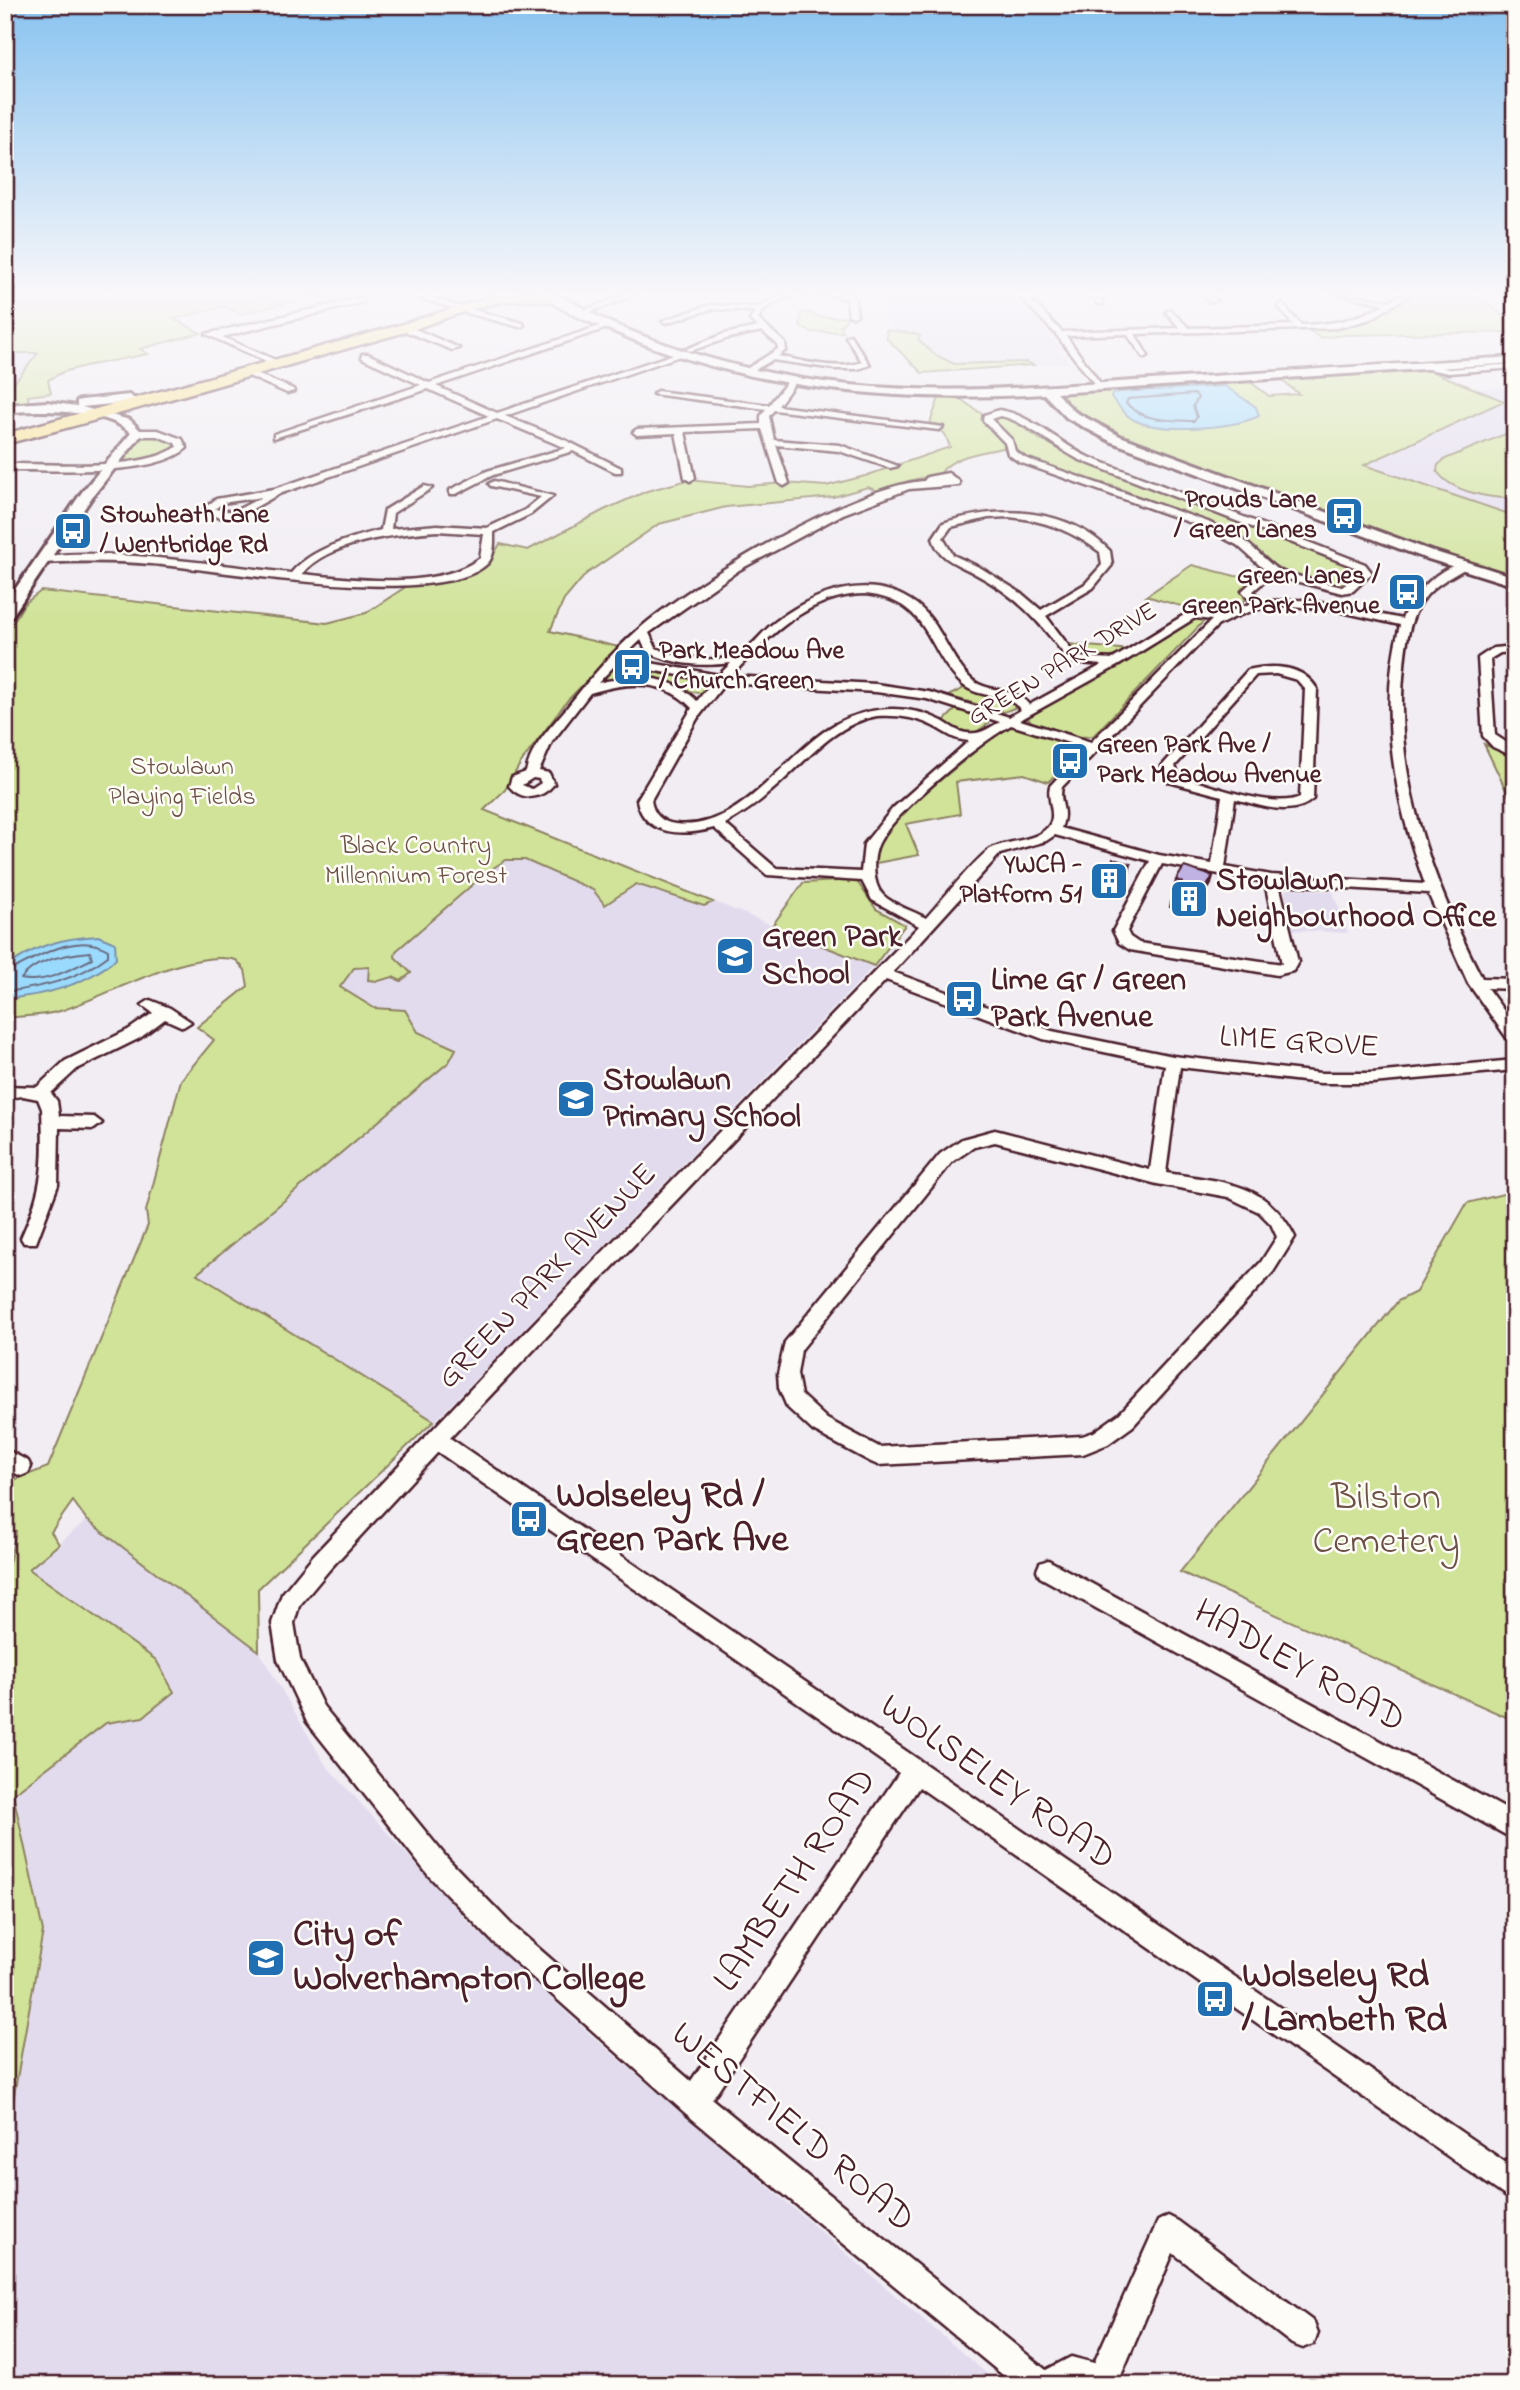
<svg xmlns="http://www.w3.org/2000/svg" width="1520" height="2390" font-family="'Indie Flower',sans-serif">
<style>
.built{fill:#e2dbee}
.green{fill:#d0e398;stroke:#8d8162;stroke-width:2}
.water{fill:#9adafc;stroke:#7a8fa8;stroke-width:2}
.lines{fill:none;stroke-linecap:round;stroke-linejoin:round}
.shore{stroke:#6a6a7f;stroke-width:2}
.street-casing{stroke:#4a1f2b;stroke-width:5}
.secondary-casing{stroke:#4a1f2b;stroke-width:6}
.highway-casing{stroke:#4a1f2b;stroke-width:5}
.street{fill:#fdfcf7;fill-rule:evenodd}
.secondary{fill:#fdfcf7;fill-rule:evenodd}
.highway{fill:#fae180;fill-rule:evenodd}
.wall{fill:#a599c3;stroke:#4a1f2b;stroke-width:2}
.shaded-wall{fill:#867d9f;stroke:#4a1f2b;stroke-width:2}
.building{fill:#c0b2e3;stroke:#4a1f2b;stroke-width:2}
.labels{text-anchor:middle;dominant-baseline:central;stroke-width:5;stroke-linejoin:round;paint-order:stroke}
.far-poi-label{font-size:26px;font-weight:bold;fill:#4a1f2b;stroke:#fdfcf7;text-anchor:end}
.far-street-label{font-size:26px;fill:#4a1f2b;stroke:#fdfcf7}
.far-park-label{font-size:26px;fill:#6c5046;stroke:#fdfcf7}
.poi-label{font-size:32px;font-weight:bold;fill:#4a1f2b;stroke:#fdfcf7;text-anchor:start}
.street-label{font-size:32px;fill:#4a1f2b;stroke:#fdfcf7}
.near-poi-label{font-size:38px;font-weight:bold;fill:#4a1f2b;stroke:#fdfcf7;text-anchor:start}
.near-park-label{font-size:38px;fill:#6c5046;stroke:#fdfcf7}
.near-street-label{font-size:38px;fill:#4a1f2b;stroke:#fdfcf7}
</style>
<rect width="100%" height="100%" fill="#f1edf3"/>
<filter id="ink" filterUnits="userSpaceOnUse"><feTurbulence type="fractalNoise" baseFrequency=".0143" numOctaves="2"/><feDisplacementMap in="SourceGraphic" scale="14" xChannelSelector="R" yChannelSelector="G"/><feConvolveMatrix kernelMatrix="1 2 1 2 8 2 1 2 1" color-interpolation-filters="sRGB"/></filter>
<g filter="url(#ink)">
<path class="built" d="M885 292H1011L1050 332 1069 363 922 373 887 339Z
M39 352 14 383 5 389V353Z
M1515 386V516L1363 465 1503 401 1475 389Z
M484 809 874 966 435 1421 197 1274 449 1063 315 999Z
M1289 888 1333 892 1348 933 1292 930 1285 892Z
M87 1520 259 1651 325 1764 469 1923 599 2042 1000 2385H5V1986L43 1931 13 1794 106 1723 143 1717 156 1660 29 1569Z"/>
<path class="green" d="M5 292H330L242 314 224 306 174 319 201 333 140 349 148 354 85 366 63 372 48 380 51 393 28 396 29 403 5 406V389L14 383 38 353H5Z
M1418 292H1476L1515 327V332L1346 335 1320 338 1309 330 1364 323Z
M801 313H811L819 317H848L840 327 844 332H811L800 327Z
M886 330 916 334 920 336 918 340 934 354 954 364 1027 362 1033 365 922 373 887 339Z
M1424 368 1504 401 1364 465 1515 516V577L1426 550 1119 436 1086 420 1058 394 1249 381 1269 396 1299 394 1280 379Z
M939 398 960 399 982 414V419L1008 447C988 451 951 455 940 474L908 481 879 492 868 487 833 497 726 507 659 524 586 574 564 600 550 631 619 647 567 701 520 764 505 790 484 810 713 902 704 906 636 884 605 905 593 890 525 860H506L487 872 396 951 395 957 411 973 401 981 393 977 378 981 368 980 369 967 354 968 340 987 374 1008 405 1010 418 1032 456 1049 449 1062 197 1274 434 1421 258 1589 259 1651 87 1520 73 1501 51 1532 59 1544 29 1569 156 1660 174 1692 143 1717 106 1723 13 1794 43 1931 5 2146V1905L13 1899 5 1866V1582L16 1531 5 1532V1472L17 1479 48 1467 148 1225 146 1211 181 1080 214 1040 197 1027 248 986 245 970 236 960C191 947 104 998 60 1011 43 1016 23 1016 5 1018V636L24 604 41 591 327 623 366 613 407 586 447 580 471 573 489 562 500 544 528 550 604 510 647 491 688 480 748 486 784 483 826 486 865 476 950 447 945 434 939 429 941 425 930 423Z
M1001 415 1014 419 1015 422 1041 440 1101 469 1358 570V573L1338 586 1283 571 1223 529 1113 486 1059 471 1024 458 1014 451 1013 443 993 422 992 418Z
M1515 430V498C1492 499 1450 492 1437 471L1438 465 1445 459Z
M150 434 176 443V446C164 458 136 465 120 464L140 436Z
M1192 565 1235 576 1256 577 1242 588 1245 600 1242 603C1202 616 1185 607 1146 596Z
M1196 616 1207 618 1093 736 1081 737 1032 722 1026 717 1143 652Z
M1067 644 1130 650C1107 661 1085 665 1067 644Z
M622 666 712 683 702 693C688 694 673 683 659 680 642 677 615 684 602 678L612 667Z
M966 687 1015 704 1017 707 1004 712 948 696Z
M957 708 984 717 989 723 975 733 951 728 944 721Z
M1011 726 1077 746 1080 750 1048 782 1024 774 956 782 960 814 906 824 919 855 876 863 877 846 904 810 1004 728Z
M1484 744 1515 758V809Z
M856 880 876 909 905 925 874 966 772 926 803 883Z
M1515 1191V1721L1180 1572 1398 1301 1416 1292 1467 1203Z"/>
<path class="water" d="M1225 386 1256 407 1259 416C1234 429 1159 433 1134 420 1124 415 1118 405 1111 397L1112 394 1119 392Z
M98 936 115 943 116 959C84 986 46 995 5 999V969C33 945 63 938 98 936Z"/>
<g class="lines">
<path class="shore" d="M1195 394 1198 398 1193 406 1197 417 1194 421C1170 420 1143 422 1126 403L1128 399Z
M90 952 92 959C71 969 45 984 21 979 35 959 67 954 90 952Z
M5 973C35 959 76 930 108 950V956C77 980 43 987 5 992"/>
<defs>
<path id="street" d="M403 292H413L461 307 454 309Z
M632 292H642L583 315 576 313Z
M818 292H835L854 296 857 315 853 317 849 315 847 299C824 290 769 293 758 319L785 343 786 350 778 356C804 361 836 371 862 362L846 337 850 335 870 365 858 369H835L772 360 746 375 743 371 778 349 777 344 762 331 729 338 690 351 686 349 724 334 758 327 750 320 755 311 711 309 666 323 662 321 710 305 758 307 772 299Z
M1015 292H1023L1062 332 1180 328 1166 312 1170 310 1189 328 1293 325 1278 306 1282 304 1301 325C1332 324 1357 320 1385 304L1330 292 1390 301 1406 292H1414L1371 319 1337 328 1135 334 1148 356 1144 358 1127 334 1066 336 1103 387 1099 390 1055 333Z
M1092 292H1098L1103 304H1097Z
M1200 292H1208L1217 300 1210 302Z
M361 298 364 302 222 337 280 362 277 366 206 334Z
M466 308 523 323 524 325 520 327 463 312Z
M606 324 613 326 436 386 497 413 680 352V356L505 416 565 440 621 468V472H615L573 451 493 475 456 494H450V490L487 471 566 448 497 419 279 494 238 517H217L203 509 216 499 274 489 489 416 428 389 274 438V434L421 385 362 358V354H368L429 383ZM262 497 233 512 215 509 222 503Z
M402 326H408L459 348 452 350 402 330Z
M1425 364 1449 369 1515 364V368L1449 373 1422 368Z
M247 370 293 389 294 391 287 393 244 374Z
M790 378 797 380 778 406 943 427 939 430 774 410 769 416 774 440 840 445 898 466 890 468 839 451 776 445 789 483 784 486 779 483 762 429 685 432 695 478 690 481 685 478 676 433 637 435 633 432 637 429 761 424V416L766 409 653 394 657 391 769 405Z
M999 410C1029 414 1059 442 1086 456L1365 564 1372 573 1353 591 1342 593 1272 575 1253 591 1262 601 1307 600 1402 619C1410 598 1441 562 1466 564V568C1451 577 1433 585 1423 600 1409 618 1406 643 1404 666 1392 776 1433 883 1482 978L1515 979V989L1487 988 1515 1026V1042L1509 1041 1468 983 1428 893 1279 884 1298 962 1293 971 1277 975 1130 950 1119 943 1113 931 1150 861 1055 835 1046 841 1000 854 893 972 1052 1031 1173 1056 1320 1073H1372L1515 1060V1070L1372 1083H1320L1180 1067 1166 1173C1222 1182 1267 1181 1295 1237L1273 1272 1133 1426 1108 1444 1083 1454 878 1465 871 1462 813 1431 787 1407 779 1388 778 1374 785 1342 940 1154 962 1139 995 1130 1150 1170 1165 1065 1043 1039 886 980 450 1438 1515 2169V2200L1505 2196 919 1787 712 2099 1046 2370 1071 2357 1094 2363 1158 2221 1168 2216 1178 2221 1314 2322 1318 2333 1314 2344 1303 2348 1292 2344 1173 2253 1117 2385H1015L684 2112 495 1944 429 1876 307 1722 278 1660 272 1623 282 1594 313 1556 503 1355 919 926 872 900 862 881 767 875 714 828C685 836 644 837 637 800L692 708C663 678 628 682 590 693L552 742 539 771 549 773 554 784C542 799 522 802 509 786L512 777 526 772C531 747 549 729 565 710 588 681 611 653 639 629 691 583 855 485 924 481L927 477 948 473 959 481V485L909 489 843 514 739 570 649 633 656 648C676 657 718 665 739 654 750 649 761 634 770 626 810 593 870 570 916 604 941 623 948 656 969 677 986 695 1014 685 1029 705L1102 665 1070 662C1040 622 1018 596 972 572 955 563 939 559 933 538L943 523C999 505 1067 507 1110 551L1112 565 1093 588 1046 616 1077 657 1113 659 1189 612 1221 615 1252 603 1242 591 1265 570 1237 545 1200 526 1019 462 1008 454 1005 443 983 420 984 415ZM1000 416C1020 418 1058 449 1080 460L1357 568 1361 573 1342 587 1285 573 1275 568 1245 541 1208 522 1025 458 1015 451 1012 440 991 419ZM1009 517C1044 520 1072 531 1100 552L1102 565 1085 584 1041 610 1021 593 981 568 953 555 943 538 951 527 988 518ZM865 594C932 601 924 649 963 685 981 700 1006 691 1021 710L1009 717 929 692 876 684 731 676C767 638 809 594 865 594ZM1282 605 1333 610 1400 625C1377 709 1395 804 1425 884L1271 875 1225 867 1235 799C1258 805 1292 818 1313 799L1317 689C1303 665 1273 664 1248 670L1162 766 1169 782 1222 796 1212 864 1159 855 1061 828C1069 809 1058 804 1062 787L1217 626C1239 614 1257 608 1282 605ZM1195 618 1212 620 1091 742 1020 720 1119 665ZM641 640 647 652C675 665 701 667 731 663L719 675 622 658ZM616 664 713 681 697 701C670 673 633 675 598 683ZM1276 674 1297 680 1305 689 1300 797C1274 810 1207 784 1179 776L1175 766 1256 675ZM725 683 876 692 927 699 1000 722C992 726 984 732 976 733 960 735 954 728 942 721 907 703 867 706 834 725 783 755 741 832 675 824 661 822 653 814 651 800L697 719ZM877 716C895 715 916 717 933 726 947 733 953 740 969 741L893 808 864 844 861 872 776 868 725 824C741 815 756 805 770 792 802 766 834 723 877 716ZM1011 725 1085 748 1050 786C1046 800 1058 815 1048 827 1035 842 1008 840 992 848 980 853 938 905 926 918 913 911 893 905 883 895 872 884 872 857 879 843 895 811 979 743 1011 725ZM533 778 539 779 541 783 532 789 522 785ZM1162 864 1265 882 1282 964 1139 943 1130 937 1127 931ZM995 1142 1157 1184 1228 1197 1259 1212 1271 1224 1277 1237 1261 1262 1119 1414 1094 1432 1082 1436 879 1447 827 1419 801 1395 797 1374 801 1350 952 1162 974 1147ZM438 1452 899 1773 691 2081 513 1926 447 1858 323 1706 300 1659 294 1623 299 1606 329 1570Z
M158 430 182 439 187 448C154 478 50 469 5 470V464C52 463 140 472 177 447L175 443 157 436H137L133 433 137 430Z
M494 481 553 496 531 514 494 532C494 542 495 555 488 563 440 611 219 569 151 564 115 561 80 561 44 563L39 560C66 542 249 569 291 573 312 548 351 538 381 530L385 510 424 486 432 488 393 513 391 529 437 525 487 528 525 510 541 497 491 486 489 484ZM437 531 484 534 480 558C436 591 354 579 302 574 328 541 398 534 437 531Z
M1515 646V652L1500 653 1490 659 1495 735 1515 748V757L1493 747 1483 736 1478 658 1493 648Z
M150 1000 170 1008 191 1022 183 1027 165 1019 140 1038 77 1069 51 1093 57 1101 59 1116 94 1117 102 1123 94 1129 59 1128 58 1185 36 1243H24L21 1238C44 1188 44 1163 42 1109L38 1099 23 1096 5 1098V1086L37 1087 65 1061 128 1030 153 1013 142 1005Z
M5 1449 28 1461 31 1467 28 1473 21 1476 5 1468Z
M1048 1560 1515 1814V1840L1040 1577 1037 1570 1040 1563Z"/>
<path id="secondary" d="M540 292C559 290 592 315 611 323 687 356 768 377 850 385 951 395 1050 386 1151 380 1272 372 1393 364 1515 357V363L1056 393 1075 412 1120 436 1432 551 1515 577V586L1422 557 1112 442 1067 418 1044 394C898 403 750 391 615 332 590 322 559 311 540 292Z
M129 395 135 399 133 402 82 407 130 420 143 433 92 497 10 619 5 621V604L82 492 131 433C107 409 37 409 5 413V405L47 402 77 406V401L81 400Z"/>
<path id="highway" d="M506 292H536L556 298 549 302C497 292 445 321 395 335 265 371 136 411 5 444V434L400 325Z"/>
</defs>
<use href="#street" class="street-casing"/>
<use href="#secondary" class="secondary-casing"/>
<use href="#highway" class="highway-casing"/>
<use href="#street" class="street"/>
<use href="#secondary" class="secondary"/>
<use href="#highway" class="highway"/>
</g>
<path class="wall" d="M1129 873 1119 888 1101 882 1103 874Z
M1176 880 1211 884 1194 914 1170 907 1172 898 1178 890 1174 889Z"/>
<path class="shaded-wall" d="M1131 864 1129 873 1119 888 1121 879Z
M1213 876 1211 884 1194 914 1196 905Z"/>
<path class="building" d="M1113 859 1131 864 1121 879 1103 874Z
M1184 867 1213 876 1196 905 1172 898 1182 882 1176 880Z"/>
</g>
<linearGradient id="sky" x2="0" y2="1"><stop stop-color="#89c3f0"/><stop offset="0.47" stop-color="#f9f7fa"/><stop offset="1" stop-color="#f9f7fa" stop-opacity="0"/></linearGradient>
<rect width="1520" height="626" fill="url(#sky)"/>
<defs>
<symbol id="bus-square" viewBox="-11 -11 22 22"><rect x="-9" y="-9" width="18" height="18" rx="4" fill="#1f6fb2" stroke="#fdfcf7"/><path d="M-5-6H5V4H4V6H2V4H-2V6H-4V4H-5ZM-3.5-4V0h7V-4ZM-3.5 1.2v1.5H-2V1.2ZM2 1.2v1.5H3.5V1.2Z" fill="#fff"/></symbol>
<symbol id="building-square" viewBox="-11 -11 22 22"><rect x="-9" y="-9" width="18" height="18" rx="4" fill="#1f6fb2" stroke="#fdfcf7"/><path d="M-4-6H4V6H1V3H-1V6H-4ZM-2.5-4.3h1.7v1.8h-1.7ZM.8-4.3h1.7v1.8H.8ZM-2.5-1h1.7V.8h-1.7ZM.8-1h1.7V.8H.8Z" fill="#fff"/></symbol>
<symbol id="school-square" viewBox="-11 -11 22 22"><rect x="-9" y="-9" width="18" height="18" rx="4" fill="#1f6fb2" stroke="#fdfcf7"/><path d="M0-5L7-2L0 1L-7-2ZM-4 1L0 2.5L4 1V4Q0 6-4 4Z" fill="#fff"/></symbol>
<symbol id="university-square" viewBox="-11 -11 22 22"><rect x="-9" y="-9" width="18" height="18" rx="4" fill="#1f6fb2" stroke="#fdfcf7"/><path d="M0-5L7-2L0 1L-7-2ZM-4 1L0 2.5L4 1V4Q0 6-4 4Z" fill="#fff"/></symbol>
</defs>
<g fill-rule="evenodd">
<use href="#bus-square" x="1322" y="494" width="44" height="44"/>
<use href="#bus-square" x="51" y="509" width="44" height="44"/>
<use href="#bus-square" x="1385" y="570" width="44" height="44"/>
<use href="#bus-square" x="610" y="645" width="44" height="44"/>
<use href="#bus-square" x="1048" y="739" width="44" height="44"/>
<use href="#building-square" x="1087" y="859" width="44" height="44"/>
<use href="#building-square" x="1167" y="877" width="44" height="44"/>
<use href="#school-square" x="713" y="934" width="44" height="44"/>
<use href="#bus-square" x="942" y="977" width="44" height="44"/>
<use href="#school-square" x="554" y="1077" width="44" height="44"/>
<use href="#bus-square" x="507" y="1497" width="44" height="44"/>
<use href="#university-square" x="244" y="1936" width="44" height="44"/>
<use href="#bus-square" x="1193" y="1977" width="44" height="44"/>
</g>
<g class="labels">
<g class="far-poi-label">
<text x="1317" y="501">Prouds Lane<tspan x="1317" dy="30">/ Green Lanes</tspan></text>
<text x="100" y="516" text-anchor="start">Stowheath Lane<tspan x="100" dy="30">/ Wentbridge Rd</tspan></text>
<text x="1380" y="577">Green Lanes /<tspan x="1380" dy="30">Green Park Avenue</tspan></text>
<text x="659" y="652" text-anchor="start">Park Meadow Ave<tspan x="659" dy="30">/ Church Green</tspan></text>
<text x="1097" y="746" text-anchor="start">Green Park Ave /<tspan x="1097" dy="30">Park Meadow Avenue</tspan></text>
<text x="1082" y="866">YWCA -<tspan x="1082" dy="30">Platform 51</tspan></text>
</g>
<g class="far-street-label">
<text transform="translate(1063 665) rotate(-31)">GREEN PARK DRIVE</text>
</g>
<g class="far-park-label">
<text x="182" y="768">Stowlawn<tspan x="182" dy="30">Playing Fields</tspan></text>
<text x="416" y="847">Black Country<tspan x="416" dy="30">Millennium Forest</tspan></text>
</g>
<g class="poi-label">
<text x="1216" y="881">Stowlawn<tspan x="1216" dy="37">Neighbourhood Office</tspan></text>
<text x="762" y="938">Green Park<tspan x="762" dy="37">School</tspan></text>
<text x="991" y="981">Lime Gr / Green<tspan x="991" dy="37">Park Avenue</tspan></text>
<text x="603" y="1081">Stowlawn<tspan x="603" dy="37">Primary School</tspan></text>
</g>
<g class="street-label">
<text transform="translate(1299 1043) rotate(4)">LIME GROVE</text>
<text transform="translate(548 1277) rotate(-46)">GREEN PARK AVENUE</text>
</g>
<g class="near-poi-label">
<text x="556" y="1497">Wolseley Rd /<tspan x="556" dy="44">Green Park Ave</tspan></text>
<text x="293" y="1936">City of<tspan x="293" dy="44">Wolverhampton College</tspan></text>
<text x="1242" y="1977">Wolseley Rd<tspan x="1242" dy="44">/ Lambeth Rd</tspan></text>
</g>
<g class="near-park-label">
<text x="1386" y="1499">Bilston<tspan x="1386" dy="44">Cemetery</tspan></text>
</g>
<g class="near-street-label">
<text transform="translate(1299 1667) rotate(29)">HADLEY ROAD</text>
<text transform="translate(997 1783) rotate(35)">WOLSELEY ROAD</text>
<text transform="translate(796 1881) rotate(-56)">LAMBETH ROAD</text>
<text transform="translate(792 2128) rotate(40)">WESTFIELD ROAD</text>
</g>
</g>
<rect width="1520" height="2390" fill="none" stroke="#fdfcf7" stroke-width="28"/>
<rect x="14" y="14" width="1492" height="2362" fill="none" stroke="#4a1f2b" stroke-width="2.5" filter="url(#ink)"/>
</svg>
